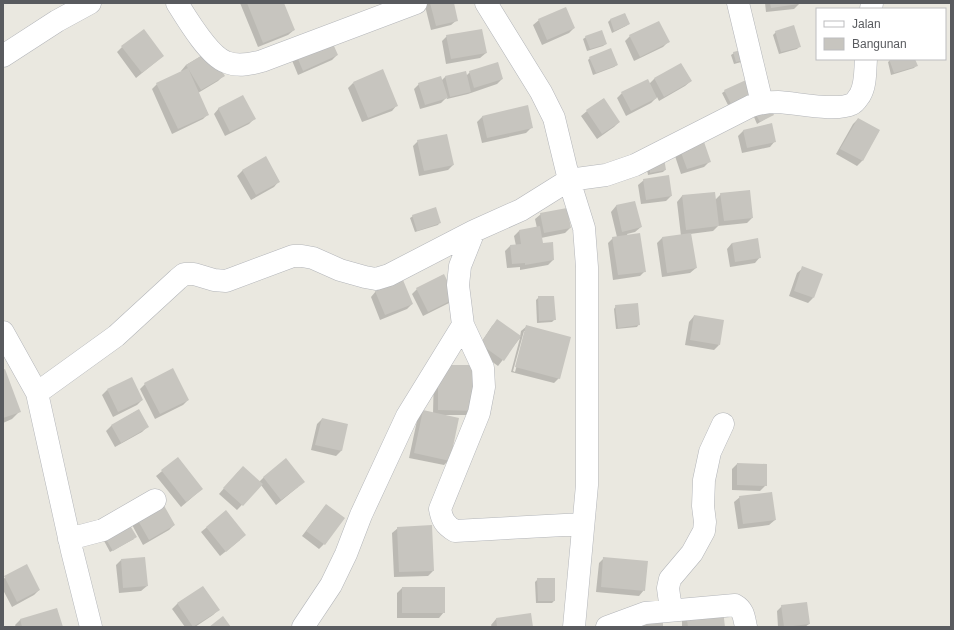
<svg xmlns="http://www.w3.org/2000/svg" width="954" height="630" font-family="Helvetica,sans-serif">
<style>
.shadow{fill:#0003;fill-rule:evenodd}
.building{fill:#c7c5bf}
.lines{fill:none;stroke-linecap:round;stroke-linejoin:round}
.minor-casing{stroke:#b3b5b9;stroke-width:23}
.minor{stroke:#fff;stroke-width:22}
</style>
<rect width="100%" height="100%" fill="#eae8e0"/>
<path class="shadow" d="M240 3H283L294 30 288 35 258 47Z
M428 3H453L457 20 451 25 431 30 425 6Z
M765 3H800L794 9 766 12Z
M625 14 629 24 626 26 612 33 608 22 610 20Z
M539 20 574 28 569 33 542 45 533 25Z
M776 32 800 46 797 49 779 54 773 35Z
M447 36 486 53 480 58 446 64 442 41Z
M630 36 668 42 663 47 634 61 625 41Z
M586 37 606 44 603 46 587 51 583 39Z
M122 47 163 56 136 78 117 52Z
M208 52 223 76 218 81 198 93 208 114 203 119 172 134 152 89 157 84 182 72 181 71 186 65Z
M734 53 745 61 734 64 731 55Z
M337 55 332 60 298 75 291 58Z
M590 58 617 65 614 67 593 75 588 60Z
M892 59H914L916 66 914 68 891 75 888 62Z
M681 64 691 81 685 86 659 101 657 97 651 103 626 116 617 98 622 93 649 84 654 79Z
M465 72 466 76 470 72 502 79 497 84 468 94 447 99V97L441 103 420 109 414 89 419 84 441 81 445 77Z
M353 83 397 105 392 111 362 122 348 88Z
M725 91 751 93 728 105 722 93Z
M603 99 619 122 614 127 597 139 581 116 587 111Z
M219 108 255 118 249 124 225 136 214 114Z
M756 114H773L757 124 754 117Z
M483 116 532 127 526 133 482 143 477 122Z
M858 119 879 131 862 161 857 166 836 154 853 124Z
M771 124 775 141 770 147 742 153 738 136 743 131Z
M418 141 453 165 448 170 419 176 413 146Z
M680 148 710 161 704 167 681 174 674 153Z
M266 158 279 181 274 187 251 200 237 176 242 171Z
M646 164 665 170 663 172 648 175Z
M644 180 671 196 666 201 641 204 638 185Z
M714 193 715 200 721 194 752 218 747 223 718 226 713 231 690 234 696 268 690 273 662 277 657 243 662 238 681 236 677 202 682 196Z
M634 202 641 227 635 232 627 234 645 271 640 276 613 280 608 243 613 238 617 237 611 212 616 206Z
M541 214 570 228 565 233 541 238 542 244 553 260 548 265 520 270V267L507 268 505 251 510 246H516L514 236 519 231 537 228 535 219Z
M413 216 440 222 438 225 415 232 410 218Z
M732 243 760 257 755 263 730 267 727 249Z
M803 268 813 298 808 303 789 296 797 273Z
M443 275 449 303 423 316 412 294 417 289Z
M376 291 412 304 407 309 380 320 371 297Z
M539 297 555 319 552 322 537 323 536 300Z
M616 306 639 324 637 327 616 329 614 309Z
M694 316 719 345 714 350 685 345 689 322Z
M497 321 520 337 521 331 527 326 559 378 554 383 511 372 520 338 498 366 476 350 492 326ZM524 331H526L515 372 513 371Z
M476 366 471 415H444L449 460 444 465 409 458 418 416 423 411 433 414 434 371Z
M3 371 20 411 12 419 3 423Z
M145 384 188 400 183 405 155 419 140 389Z
M107 390 142 400 137 405 113 417 102 395Z
M138 410 147 427 142 432 115 447 106 431 111 426Z
M322 419 347 425 341 451 336 456 311 450 317 424Z
M178 458 202 489 181 507 156 476Z
M737 464 766 465V485L760 491 732 490V469Z
M238 472 259 482 264 477 298 487 276 505 261 485 237 510 219 494Z
M740 497 775 520 769 525 738 529 734 502Z
M326 505 324 544 319 549 302 536Z
M225 512 240 540 220 556 201 532Z
M136 518 174 525 169 530 143 545 131 523Z
M398 528 433 571 428 576 394 577 392 533Z
M103 539H134L110 552Z
M604 558 644 590 639 596 596 592 599 563Z
M121 560 147 586 141 591 119 593 116 565Z
M27 566 39 590 34 595 12 607 3 590V579Z
M538 579 554 601 552 603H536L535 582Z
M203 587 218 610 213 615 195 627H185L172 609 177 604Z
M402 588 444 612 439 618H397V593Z
M782 606 809 624 805 627H778L777 611Z
M57 610 62 627H16L15 625 20 620Z
M687 615 724 627H682V621Z
M496 619 532 627H492L491 625Z"/>
<path class="building" d="M247 3H284L295 30 263 43Z
M430 3H454L458 21 436 26Z
M770 3H799V4L771 8Z
M566 7 575 28 547 40 538 19Z
M625 13 630 24 614 31 610 19Z
M659 21 670 42 640 57 629 35Z
M794 25 801 47 781 52 775 31Z
M144 29 164 56 142 73 121 46Z
M482 29 487 53 451 59 446 35Z
M602 30 607 44 590 49 585 36Z
M330 37 338 55 303 71 295 52Z
M611 48 618 65 596 73 589 57Z
M746 49 749 59 736 62 733 52Z
M209 51 225 76 201 90 186 65Z
M889 59H915L918 66 894 73Z
M498 62 503 79 474 88 469 71Z
M681 63 692 81 664 97 654 78Z
M188 68 209 115 178 129 156 83Z
M383 69 398 106 368 118 353 82Z
M466 71 471 92 450 97 445 76Z
M441 76 448 98 425 105 418 83Z
M648 79 657 98 631 111 621 92Z
M746 80 753 94 731 104 724 90Z
M243 95 256 119 230 132 218 108Z
M604 98 620 122 602 134 586 110Z
M528 105 533 128 487 138 482 116Z
M770 106 774 115 760 122 755 113Z
M858 118 880 130 863 161 840 149Z
M772 123 776 142 747 148 743 130Z
M447 134 454 165 424 171 417 140Z
M703 139 711 162 687 169 679 147Z
M266 156 280 182 256 195 242 170Z
M664 158 666 170 650 173 648 161Z
M669 175 672 196 646 200 643 179Z
M750 190 753 218 724 221 720 193Z
M715 192 719 226 686 230 682 195Z
M635 201 642 227 622 232 616 205Z
M436 207 441 223 417 231 412 215Z
M567 208 571 228 544 233 540 213Z
M540 226 543 243 553 242 554 260 525 265V263L512 264 510 245 521 244 519 230Z
M640 233 646 272 618 275 612 237Z
M691 233 697 268 667 273 662 237Z
M758 238 761 258 735 262 732 243Z
M802 266 823 274 814 298 794 291Z
M444 274 456 298 428 312 416 288Z
M403 280 413 304 385 315 375 291Z
M538 296H554L556 320 539 321Z
M638 303 640 325 618 328 615 305Z
M694 315 724 320 720 345 690 340Z
M497 319 521 336 504 361 480 344Z
M526 325 571 337 560 379 515 367Z
M438 365H477V411L438 410Z
M173 368 189 400 160 414 144 383Z
M5 369 21 412 3 418V370Z
M132 377 143 400 118 412 107 389Z
M139 409 149 427 121 443 111 425Z
M423 410 459 418 450 461 414 453Z
M322 418 348 424 342 451 315 445Z
M178 457 203 489 186 502 161 470Z
M286 458 305 482 281 500 263 477Z
M737 463 767 464V486L737 485Z
M243 466 263 484 243 506 223 488Z
M772 492 776 520 743 524 739 496Z
M162 502 175 525 149 540 136 517Z
M326 504 345 518 325 545 306 531Z
M226 510 246 535 226 552 206 527Z
M128 522 137 537 113 551 104 536Z
M432 525 434 571 399 572 397 527Z
M145 557 148 586 123 588 121 559Z
M603 557 648 561 645 591 601 587Z
M27 564 40 590 17 602 4 576Z
M537 578H555V601H538Z
M203 586 220 610 193 627 177 603Z
M402 587H445V613H402Z
M807 602 810 624 784 627 781 605Z
M57 608 63 627H22L20 619Z
M723 610 725 627H688L686 614Z
M531 613 533 627H497L496 618Z
M223 616 231 627H209Z
M663 616V627H616Z"/>
<g class="lines">
<defs>
<path id="minor" d="M177 3C187 19 209 56 226 62 238 67 251 64 262 61L416 3
M486 3 541 92 554 118 569 180 584 228 587 267V485L574 627
M738 3 762 103
M871 9 872 3
M3 56 57 21 90 3
M463 325 483 368 484 387 479 413 440 509C442 520 445 525 455 531L583 524
M3 332 37 393 72 551 91 627
M37 393 116 336 178 279 184 274H194L214 280 226 281 293 256H302L313 258 340 270 365 277 376 279 389 275 474 231 521 210 569 180 606 175 635 165 751 106C760 103 768 102 778 102 797 103 836 112 852 104 855 103 858 98 860 95 866 85 865 71 866 59
M69 539 103 530 155 500
M671 610 668 588 670 579 692 553 704 531 705 522 703 506 704 480 710 452 723 424
M303 627 331 585 346 554 361 515 407 416 463 325 458 285 460 266 474 231
M607 627 645 613 735 605C744 610 744 618 746 627"/>
</defs>
<use href="#minor" class="minor-casing"/>
<use href="#minor" class="minor"/>
</g>
<rect width="954" height="630" fill="none" stroke="#595b5f" stroke-width="8"/>
<rect x="816" y="8" width="130" height="52" fill="#ffffff" stroke="#bdbdbf"/>
<rect x="824" y="21" width="20" height="6" fill="#ffffff" stroke="#bdbdbf"/>
<text x="852" y="28" font-size="12" fill="#595b5f">Jalan</text>
<rect x="824" y="38" width="20" height="12" fill="#c7c5bf" stroke="#bdbdbf"/>
<text x="852" y="48" font-size="12" fill="#595b5f">Bangunan</text>
</svg>
